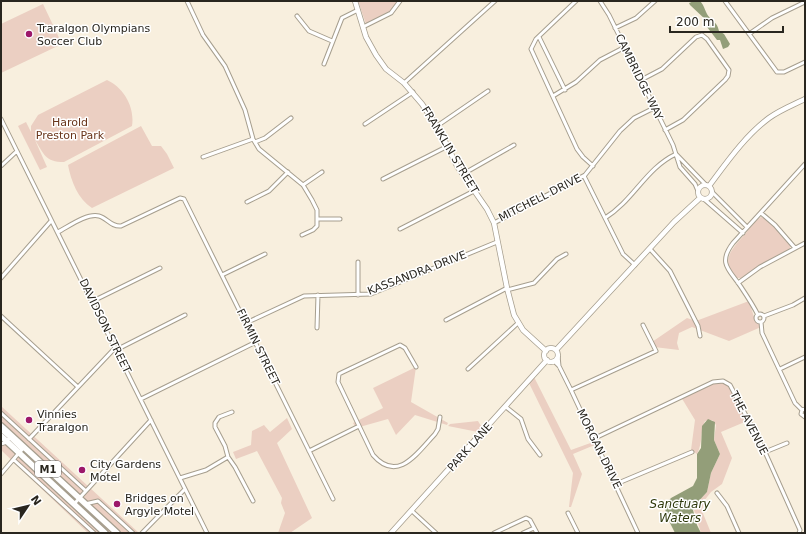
<svg xmlns="http://www.w3.org/2000/svg" width="806" height="534" font-family="'DejaVu Sans',sans-serif">
<style>
.green{fill:#ebcfc2}
.water{fill:#939e79}
.lines{fill:none;stroke-linecap:round;stroke-linejoin:round}
.street-casing{stroke:#a69e8e;stroke-width:5}
.secondary-casing{stroke:#a69e8e;stroke-width:6}
.highway-casing{stroke:#a69e8e;stroke-width:8}
.street{stroke:#fff;stroke-width:3}
.secondary{stroke:#fff;stroke-width:4.5}
.highway{stroke:#fff;stroke-width:5.5}
.poi-dot{fill:#9c186a;stroke:#fff;stroke-width:1.5}
.labels{text-anchor:middle;dominant-baseline:central;stroke-width:3;stroke-linejoin:round;paint-order:stroke}
.shield{fill:#fff;stroke:#696762;stroke-width:1}
.shield-label{font-size:10px;font-weight:bold;fill:#29261f}
.poi-label{font-size:11px;fill:#29261f;stroke:#fff;text-anchor:start}
.street-label{font-size:11px;fill:#29261f;stroke:#fff}
.park-label{font-size:11px;fill:#69351b;stroke:#fff}
.water-label{font-size:12px;font-style:italic;fill:#2e380b;stroke:#fff}
</style>
<rect width="100%" height="100%" fill="#f8efde"/>
<path class="green" d="M358 1H399L390 13 367 27Z
M43 4 62 44 1 73V24Z
M107 80C124 88 135 107 132 126L64 162C45 162 44 154 35 140L47 167 40 170 18 126 26 122 31 132V126L38 115Z
M141 126 152 146H161L167 154 174 168 92 208C78 199 71 181 68 165Z
M761 217C773 218 784 236 791 245L789 251 743 278H736C719 260 733 248 746 233 750 228 755 221 761 217Z
M749 301 754 317 761 327 729 341 692 327 679 333 677 343 679 350 654 347 652 342 687 318 696 321Z
M416 367 411 402 448 423 447 425 415 415 396 435 388 419 356 428 353 423 383 408 373 388Z
M534 377 571 450 596 441 597 444 573 454 582 474 571 507H569L573 473 529 383Z
M723 381 730 385 747 421 721 432 732 458 722 484 711 492 704 501 702 511 711 533H701L694 510 696 504 707 492 711 473 720 454 714 440 716 425 712 420 705 421C700 431 703 443 697 454L691 450 695 420 681 397 713 382Z
M1 406 139 533H88L1 450Z
M287 418 292 429 277 443 312 518 290 533H278L285 513 281 503 282 498 257 451 236 459 233 452 251 445 252 431 264 425 270 432Z
M478 421 484 431 483 433 448 426 450 424Z"/>
<path class="water" d="M694 1H700C705 6 705 13 710 18 715 23 717 23 719 31L724 34 730 44 728 47 723 49 720 40H717L707 27V21L690 5 689 3Z
M708 419 715 422 714 440 720 454 711 473 707 492 696 504 693 510 697 525 701 533H675L666 515 665 505 671 498 693 486 697 478V454L701 448 702 426Z"/>
<g class="lines">
<defs>
<path id="street" d="M187 1 203 35 225 66 245 110 253 139 259 149 303 185 312 200 317 210V226L313 230 302 235
M576 1 536 39 531 49 577 149 583 157 593 166
M600 1 609 15 673 145 680 167 695 184 698 191
M725 1 777 72H784L805 62
M297 16 309 31 332 41
M363 27 391 13 400 1
M615 28 636 18 655 1
M749 34 772 18 805 2
M539 37 565 90
M324 64 342 18 358 10
M641 80 662 69 696 37 702 35 707 39 729 70 728 76 725 80 683 120 665 130
M404 83 495 1
M553 96 576 82 600 60 625 47
M1 119 207 533
M365 124 413 92
M437 126 488 91
M255 142 265 138 291 118
M676 154 706 185
M203 157 253 139
M1 166 17 151
M463 174 514 145
M584 176 623 254 635 265
M383 179 448 146
M303 185 322 172
M713 193 747 227
M704 199 743 233
M247 202 269 191 288 172
M761 213 775 225 795 248
M605 218C633 201 646 168 676 154
M318 219H340
M494 223 585 175 620 131 634 118 654 108
M400 229 474 191
M58 232C68 227 86 213 99 216 107 218 111 227 121 226L180 198 184 199 333 499
M650 249 670 271 698 326 700 336
M358 262V295
M222 275 265 254
M1 278 51 221
M738 283 760 267 805 243
M507 290 534 283 557 259 566 254
M93 301 160 268
M756 318a4 4 0 1 1 8 0a4 4 0 1 1-8 0Z
M758 315C753 305 747 296 741 287 730 270 717 264 733 243L805 164
M1 316 78 387
M764 316 793 305 805 298
M446 320 507 288
M761 322 762 333 795 403 802 410
M246 323 304 296 371 294 497 242
M317 328 318 295
M116 350 185 315
M558 356 559 366
M554 361 559 366 571 390 638 533
M416 367 405 348 400 345 343 372 339 374 338 382 373 455C398 484 418 452 435 434L438 429 440 417
M468 369 518 323
M780 369 805 357
M571 390 656 351 643 325
M141 399 256 342
M506 407 521 419 528 439 540 455
M805 409 802 410 801 414 805 417
M232 412 219 417 215 423V427L225 446 228 457 235 467 253 501
M1 413 86 491
M1 430 9 437 7 442 1 444
M9 437 22 450
M29 439 115 348
M593 439 713 382 723 381 730 385 765 452 800 530 799 533
M309 451 359 426
M765 452 787 443
M14 460 94 533
M1 474 24 447
M180 478 206 470 228 457
M616 484 692 452
M717 493 727 506 739 533
M74 504 151 420
M85 504 98 501 133 533
M412 511 436 533
M568 513 578 533
M142 533 185 489
M494 533 526 518 530 520 537 533
M523 533 534 528"/>
<path id="secondary" d="M355 1 366 37 376 55 386 69 404 83 422 104 440 131 457 166 487 209 494 223 507 288 514 315 523 330 546 351
M698 192a7 7 0 1 1 14 0a7 7 0 1 1-14 0Z
M709 186C727 162 745 136 769 118 780 110 793 105 805 99
M544 355a7 7 0 1 1 14 0a7 7 0 1 1-14 0Z
M556 350 674 222 700 198
M391 533 547 360"/>
<path id="highway" d="M1 426 117 533
M1 436 105 533"/>
</defs>
<use href="#street" class="street-casing"/>
<use href="#secondary" class="secondary-casing"/>
<use href="#highway" class="highway-casing"/>
<use href="#street" class="street"/>
<use href="#secondary" class="secondary"/>
<use href="#highway" class="highway"/>
</g>
<g class="poi-dot">
<circle cx="29" cy="34" r="4"/>
<circle cx="29" cy="420" r="4"/>
<circle cx="82" cy="470" r="4"/>
<circle cx="117" cy="504" r="4"/>
</g>
<g class="labels">
<rect class="shield" x="35" y="461" width="26" height="16" rx="3"/>
<g class="shield-label">
<text x="48" y="469">M1</text>
</g>
<g class="poi-label">
<text x="37" y="28">Traralgon Olympians<tspan x="37" dy="13">Soccer Club</tspan></text>
<text x="37" y="414">Vinnies<tspan x="37" dy="13">Traralgon</tspan></text>
<text x="90" y="464">City Gardens<tspan x="90" dy="13">Motel</tspan></text>
<text x="125" y="498">Bridges on<tspan x="125" dy="13">Argyle Motel</tspan></text>
</g>
<g class="street-label">
<text transform="translate(639 77) rotate(64)">CAMBRIDGE WAY</text>
<text transform="translate(450 150) rotate(59)">FRANKLIN STREET</text>
<text transform="translate(540 198) rotate(-27)">MITCHELL DRIVE</text>
<text transform="translate(417 273) rotate(-21)">KASSANDRA DRIVE</text>
<text transform="translate(105 326) rotate(64)">DAVIDSON STREET</text>
<text transform="translate(258 347) rotate(64)">FIRMIN STREET</text>
<text transform="translate(749 423) rotate(63)">THE AVENUE</text>
<text transform="translate(470 447) rotate(-48)">PARK LANE</text>
<text transform="translate(599 449) rotate(64)">MORGAN DRIVE</text>
</g>
<g class="park-label">
<text x="70" y="122">Harold<tspan x="70" dy="13">Preston Park</tspan></text>
</g>
<g class="water-label">
<text x="680" y="504">Sanctuary<tspan x="680" dy="14">Waters</tspan></text>
</g>
</g>
<rect width="806" height="534" fill="none" stroke="#29261f" stroke-width="4"/>
<g transform="translate(28 506) rotate(55)" stroke="#ffffff" stroke-width="3" paint-order="stroke">
<path d="M0-3L7 15L0 10L-7 15Z" fill="#29261f"/>
<text y="-6" font-size="11" font-weight="bold" text-anchor="middle" fill="#29261f">N</text>
</g>
<path d="M670 26v6h113v-6" fill="none" stroke="#29261f" stroke-width="2"/>
<text x="676" y="26" font-size="12" fill="#29261f" stroke="#ffffff" stroke-width="3" paint-order="stroke">200 m</text>
</svg>
